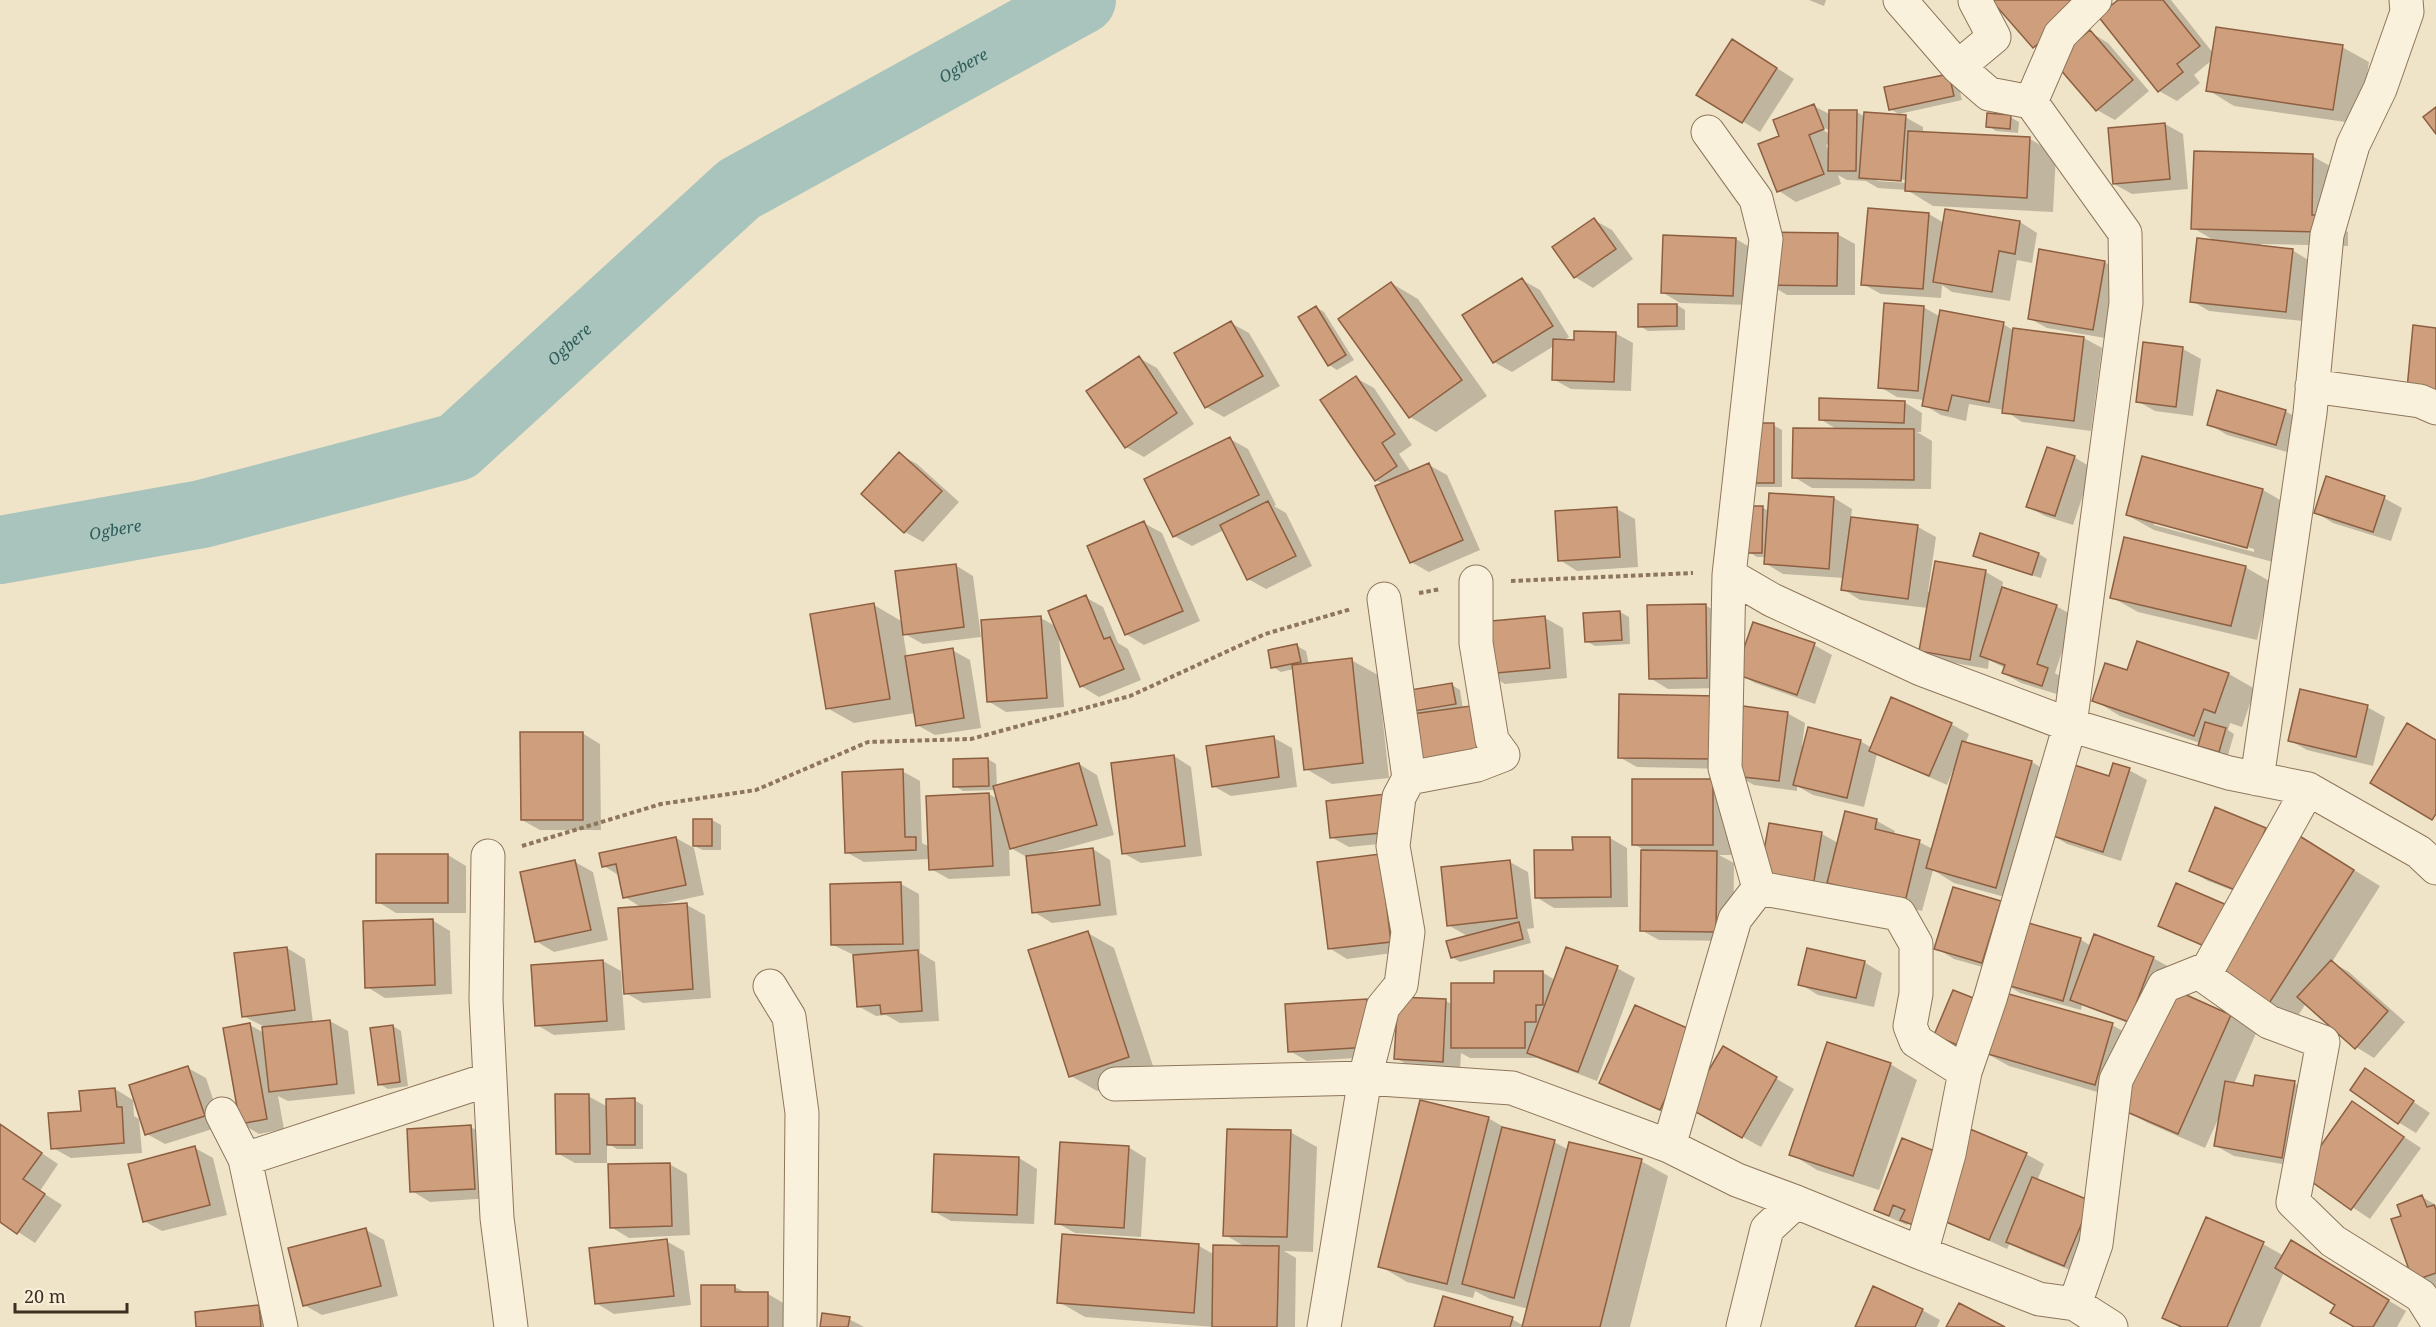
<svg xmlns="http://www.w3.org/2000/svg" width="2436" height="1327" font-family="'Noto Serif',serif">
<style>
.shadow{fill:#0003;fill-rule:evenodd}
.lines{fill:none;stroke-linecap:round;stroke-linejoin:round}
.river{stroke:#a9c4bc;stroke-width:68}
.building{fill:#cf9f7d;stroke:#8d5f41;stroke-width:1.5}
.street-casing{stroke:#8d765c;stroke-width:35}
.path{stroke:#8d765c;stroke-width:4;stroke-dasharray:4.5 3;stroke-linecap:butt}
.street{stroke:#faf1dc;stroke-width:33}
.labels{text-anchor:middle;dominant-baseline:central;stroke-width:6;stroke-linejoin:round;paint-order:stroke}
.water-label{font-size:16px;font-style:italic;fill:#2f5d5a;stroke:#f7eed8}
</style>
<rect width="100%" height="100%" fill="#f0e4c8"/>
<path class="shadow" d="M1809 0H1826L1824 6Z
M2104 0 2111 8 2121 0H2171L2213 53 2342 47 2369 62 2360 124 2234 106 2208 90 2212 60 2194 75 2200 83 2177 101 2159 91 2100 16 2052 57 2034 47 1999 7 1989 17 1962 1Z
M2090 32 2108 43 2149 91 2115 120 2097 110Z
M1750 51 1794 79 1760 132 1742 121Z
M1957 80 1962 100 1899 114 1890 109 1886 88Z
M1814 106 1831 115 1857 112 1865 117H1905L1923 127V133L2030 139 2056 154 2053 212 1933 206 1907 190 1878 188 1866 181 1847 180 1838 175 1841 184 1796 202 1779 191 1760 145 1781 137ZM1818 124 1830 131V134L1816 126ZM1830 143V155L1826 145ZM1877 178 1908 180V183L1877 181Z
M2010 117 2019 122 2018 133 1996 131 1988 126Z
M2165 124 2183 134 2188 189 2132 194 2114 184Z
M2312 156 2339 171 2338 227 2348 232V246L2261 244 2260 247 2292 250 2310 261 2303 321 2209 311 2192 301 2217 242 2193 228Z
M1929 214 1944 223 2020 222 2037 233 2032 263 2017 260 2010 301 1952 292 1942 285 1941 298 1881 294 1863 284Z
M1594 220 1612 230 1633 259 1593 288 1575 277 1554 247Z
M1837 234 1855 244V295H1787L1769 284Z
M1736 239 1753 249 1751 305 1680 303 1662 292Z
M2104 262 2122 272 2111 339 2047 328 2029 318Z
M1522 280 1540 290 1569 337 1563 341H1576L1615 333 1633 343 1631 391 1571 389 1553 379 1554 346 1512 372 1494 362Z
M1391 283 1418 299 1487 396 1436 432 1410 417Z
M1677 305 1685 310V330L1648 331 1640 326Z
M1316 307 1324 312 1354 360 1337 370 1329 365Z
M1923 307 1941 317 2003 324 2013 330 2084 338 2102 348 2091 431 2022 422 2004 410 1969 404 1966 421 1941 415 1924 405 1925 400 1897 397 1880 387Z
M1231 323 1249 333 1280 386 1224 417 1206 407Z
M2183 349 2201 359 2193 416 2155 411 2137 401Z
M1139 358 1157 368 1194 424 1144 457 1126 447Z
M1356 378 1374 388 1412 445 1399 454 1411 472 1429 465 1447 475 1480 550 1429 572 1411 562 1384 484 1376 480Z
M1904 402 1922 413 1921 432H1917L1932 441 1931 489 1812 488 1794 477 1838 430 1820 419Z
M2285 411 2303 421 2294 454 2227 435 2209 424Z
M1773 425 1782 430V487H1758L1749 482Z
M1230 439 1248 449 1276 505 1274 506 1286 513 1312 566 1266 589 1248 579 1224 530 1192 546 1174 536Z
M899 454 917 464 959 502 923 542 905 532 863 494Z
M2074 457 2092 468 2073 525 2045 516 2027 506Z
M2143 458 2263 490 2289 505 2273 562 2154 530 2127 515ZM2154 522 2254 549V552L2154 525Z
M1834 498 1852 509 1851 518 1918 527 1936 537 1928 592 1986 572 2003 582 2002 588 2056 606 2074 616 2055 673 2065 679 2060 695 2021 683 2003 673 2005 668 1989 660 1988 669 1938 660 1920 650 1928 608 1860 600 1843 589 1844 578 1783 574 1765 563 1766 557H1757L1749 552 1763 508 1769 511Z
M2384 498 2402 508 2391 541 2333 523 2315 512Z
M1617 509 1635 519 1638 567 1577 571 1560 560Z
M1144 523 1162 533 1200 621 1144 645 1126 634Z
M2039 554 2047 559 2041 578 1983 560 1974 555Z
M955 565 973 576 981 637 923 644 903 633 907 657 952 650 970 660 981 728 935 735 917 725 915 713 854 723 827 708 874 605 903 622Z
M2245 567 2271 582 2257 640 2138 612 2111 597Z
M1085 597 1103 607 1118 643 1128 649 1141 680 1099 697 1081 686 1059 634 1064 707 1006 712 988 701 1041 618 1057 627Z
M1705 605 1723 616 1724 688 1668 689 1650 678Z
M1620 612 1629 617 1630 644 1595 646 1586 641 1585 615Z
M1545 618 1563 628 1567 678 1505 684 1487 674Z
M1754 624 1814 645 1832 655 1815 704 1755 683 1737 673Z
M2138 643 2229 674 2255 689 2242 727 2230 723 2228 730 2234 734 2228 755 2208 750 2200 745V743L2120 716 2094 700 2128 672Z
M1297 646 1306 651 1309 665 1351 660 1378 675 1389 778 1332 784 1306 769 1294 669 1281 672 1273 667Z
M1452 685 1460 690 1463 709 1495 717 1407 714Z
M1621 696 1732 769 1637 767 1619 757Z
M2367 707 2385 717 2373 766 2307 750 2289 740Z
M1787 713 1805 723 1802 746 1860 741 1872 748 1951 724 1969 734 1965 744 2032 762 2058 778 2023 902 1954 883 1933 870 1922 911 1846 892 1833 885 1831 896 1778 887 1770 825 1822 834 1838 843 1846 813 1877 821 1895 831 1894 835 1919 842 1933 849 1955 771 1953 770 1947 785 1877 754 1864 807 1813 795 1797 786V791L1754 785 1736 775Z
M582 733 600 744 601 830H540L522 820Z
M1274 738 1292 748 1297 787 1231 796 1213 786Z
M1174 756 1191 767 1202 856 1141 863 1123 853Z
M988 759 996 764 997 787 1079 764 1097 775 1114 835 1049 853V855L1093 849 1110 860 1117 915 1052 923 1034 912 1027 857 1009 847 1010 876 949 879 931 869 930 859 864 862 846 852 902 771 920 781 922 843 930 847 989 794 998 799 995 790 963 791 955 786Z
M2114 765 2129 770 2147 780 2121 861 2067 844 2049 833 2110 778Z
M1713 780 1731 791V855H1719L1734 863 1733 941 1659 940 1641 930 1642 849 1634 844Z
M1327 802 1408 841 1349 847 1331 837Z
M694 820H712L721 825V850H703L694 846Z
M2265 829 2283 839 2325 852 2380 886 2332 962 2349 972 2405 1022 2374 1058 2356 1047 2306 1003 2296 1019 2269 1004 2223 955 2160 926 2258 900 2208 881 2191 871Z
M676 838 694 848 704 895 657 905 658 907 687 905 705 915 711 998 643 1003 626 993 642 908 625 897 620 876 604 866Z
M1610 838 1627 848 1628 907 1554 908 1536 897Z
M448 855 466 866V913H396L378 902Z
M1380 856 1408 951 1347 959 1329 948Z
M575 862 593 872 608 940 554 952 536 941Z
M1510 862 1528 872 1534 928 1527 929 1531 943 1460 962 1452 957 1469 937 1448 925Z
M901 884 919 894 920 953 935 962 939 1021 900 1023 886 1015 876 1016 858 1006 854 955 833 945 832 885Z
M2000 902 2018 913 2000 972 1954 959 1936 948Z
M432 920 450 931 452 994 385 998 367 987Z
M1088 933 1114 948 1155 1072 1097 1091 1071 1076Z
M2080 939 2091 946 2153 958 2171 968 2148 1031 2082 1005 2081 1010 2020 993 2002 982Z
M287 948 305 959 313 1023 330 1021 348 1031 355 1094 288 1101 278 1096 284 1129 259 1134 241 1123 250 1025 264 1033 263 1026 243 1016Z
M1567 949 1617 968 1635 978 1597 1081 1537 1058H1470L1461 1053 1460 1072 1414 1069 1396 1058 1446 1001 1452 1004 1496 985 1542 972 1555 980ZM1537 1000 1546 1005V1008L1535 1002Z
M603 961 621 971 625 1030 554 1035 537 1025Z
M1864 962 1882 973 1874 1007 1818 995 1800 984Z
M2173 991 2231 1016 2257 1031 2234 1084 2254 1088 2294 1083 2312 1093 2300 1167 2234 1156 2216 1146 2220 1115 2205 1148 2148 1123 2121 1108Z
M1367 1001 1385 1011 1388 1056 1307 1061 1290 1051Z
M1635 1007 1678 1119 1601 1082Z
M2112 1025 2139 1040 2121 1099 2009 1066 1982 1051Z
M393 1026 401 1031 408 1086 388 1089 379 1084Z
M1724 1048 1794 1089 1761 1147 1689 1107Z
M1890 1064 1917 1080 1879 1190 1817 1170 1791 1154Z
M188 1068 206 1078 222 1126 165 1144 147 1134Z
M2366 1070 2430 1113 2416 1133 2398 1122Z
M115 1089 133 1100 134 1116 139 1119 142 1153 71 1158 53 1148 82 1112Z
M588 1096 608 1107 634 1100 643 1105V1149H617L607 1143V1163H575L557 1153Z
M2353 1103 2421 1148 2370 1219 2303 1174Z
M1488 1118 1509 1130 1554 1142 1569 1150 1641 1161 1668 1176 1630 1327H1435L1512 1319 1524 1326 1529 1309 1490 1299 1475 1291 1473 1298 1407 1282 1380 1266Z
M0 1125 58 1164 40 1191 62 1205 35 1243 0 1220Z
M471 1127 488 1137 492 1198 430 1202 412 1191Z
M1290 1132 1317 1147 1313 1252 1284 1251 1296 1258 1295 1327H1214L1085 1317 1059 1302 1199 1246 1215 1255 1246 1247 1225 1235Z
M1128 1147 1146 1158 1141 1237 1075 1233 1057 1223Z
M195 1148 213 1158 227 1215 162 1231 144 1221Z
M2026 1154 2044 1164 2037 1181 2090 1202 2082 1275 2026 1252 2010 1243 2007 1249 1938 1217 1920 1230 1908 1223 1907 1225 1893 1219 1876 1209 1941 1155Z
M935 1155 1019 1158 1037 1169 1034 1224 951 1221 933 1211Z
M669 1164 687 1174 690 1235 629 1238 611 1227Z
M2422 1197 2436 1205V1289L2432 1290 2414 1280 2403 1217Z
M2207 1219 2263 1244 2284 1256 2309 1253 2406 1311 2397 1327H2357L2336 1304 2284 1272 2260 1327H2179L2163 1318Z
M366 1230 384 1240 398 1296 322 1315 304 1305Z
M666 1241 684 1251 691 1305 614 1314 596 1303Z
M735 1287 748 1294H768L785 1304V1327H702Z
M259 1307 277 1317 278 1327H198Z
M1922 1310 1940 1320 1937 1327H1857Z
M849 1319 864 1327H822Z"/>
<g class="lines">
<path class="river" id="s1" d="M0 550 202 514 457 447 739 189 1082 0"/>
</g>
<path class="building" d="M1991 0H2089L2033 48Z
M2118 0H2163L2200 46 2177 64 2183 72 2158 92 2098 16Z
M2216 27 2343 45 2333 110 2206 91Z
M2090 30 2133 80 2096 111 2053 61Z
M1732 39 1777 68 1742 123 1696 95Z
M1949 74 1954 96 1889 110 1884 87Z
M1814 104 1824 129 1809 135 1824 174 1777 192 1758 144 1779 136 1773 120Z
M2436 107V134L2423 117Z
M1829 110H1857L1856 171H1828Z
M1864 112 1906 115 1901 181 1859 178Z
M1987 113 2011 115 2010 129 1986 127Z
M2165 123 2170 179 2113 184 2108 128Z
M1908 131 2030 137 2027 198 1905 191Z
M2194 151 2313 154 2312 215H2322V232L2191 229Z
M1868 208 1929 213 1923 289 1861 285Z
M1945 209 2020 221 2015 254 1999 251 1992 292 1933 282Z
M1594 218 1616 249 1574 278 1552 247Z
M1768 232 1838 233 1837 286 1767 285Z
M1663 235 1736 238 1733 296 1661 293Z
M2197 238 2293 249 2286 312 2190 302Z
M2039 249 2105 261 2093 330 2028 319Z
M1522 278 1553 326 1493 363 1462 315Z
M1391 282 1462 380 1409 418 1338 319Z
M1884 303 1924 306 1918 391 1878 388Z
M1638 304H1677V326L1638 327Z
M1316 306 1346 355 1328 366 1298 317Z
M1940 310 2004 322 1989 402 1952 395 1948 411 1922 406Z
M1231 321 1263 376 1205 408 1174 353Z
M2413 325 2436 328V392L2407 389Z
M2013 328 2084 337 2074 421 2002 413Z
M1574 331 1616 332 1614 382 1552 380 1553 339 1574 340Z
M2143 342 2183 347 2176 407 2136 402Z
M1139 356 1177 413 1125 448 1086 391Z
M1356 376 1395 434 1382 443 1397 466 1375 481 1320 400Z
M2217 390 2286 410 2276 445 2207 425Z
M1819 398 1905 401 1904 423 1819 420Z
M1748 423H1774V483H1748Z
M1793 428 1914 429V480L1792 478Z
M1230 437 1259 495 1173 537 1144 479Z
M2047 447 2075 456 2055 516 2026 507Z
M899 452 942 491 904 533 861 494Z
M2142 456 2263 489 2247 548 2126 515Z
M1429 463 1463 540 1410 563 1375 486Z
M2326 476 2385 496 2373 532 2314 513Z
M1769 493 1834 497 1829 569 1764 564Z
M1268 501 1296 556 1247 580 1220 525Z
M1748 506H1763L1762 553H1747Z
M1617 507 1620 557 1558 561 1555 511Z
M1851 517 1918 525 1908 599 1841 590Z
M1144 521 1183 611 1125 635 1087 546Z
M1980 533 2039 553 2032 575 1973 556Z
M2124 537 2246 566 2231 626 2110 598Z
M1935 561 1986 570 1970 660 1919 651Z
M956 564 964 627 903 635 895 571Z
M2002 587 2057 605 2037 664 2048 668 2042 686 2002 673 2005 665 1980 656Z
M1086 595 1104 639 1110 637 1124 669 1080 687 1048 611Z
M874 603 890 699 826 709 810 614Z
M1706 604 1707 678 1649 679 1647 605Z
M1620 611 1622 640 1585 642 1583 613Z
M1041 616 1047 698 987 702 981 620Z
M1545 616 1550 668 1486 674 1481 622Z
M1753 622 1815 643 1797 695 1735 674Z
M2137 641 2229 673 2215 713 2204 709 2194 736 2092 701 2105 663 2127 670Z
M1297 644 1301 662 1271 668 1268 650Z
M953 648 964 718 916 726 905 656Z
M1352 658 1363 763 1304 770 1292 665Z
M1452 683 1456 704 1402 713 1398 692Z
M2300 689 2368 705 2356 757 2288 741Z
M1619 694 1716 696 1714 759 1618 758Z
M1891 697 1952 723 1929 776 1869 751Z
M1478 705 1485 755 1412 765 1405 715Z
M1743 706 1788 712 1779 781 1734 776Z
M2205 722 2226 728 2219 752 2198 746Z
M2407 723 2436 740V814L2432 820 2370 783Z
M1808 727 1861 740 1847 798 1793 785Z
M520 732H583V820H521Z
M1274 736 1279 777 1212 787 1206 746Z
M1962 741 2032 761 1996 888 1926 868Z
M1174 755 1185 846 1122 854 1111 763Z
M988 758 989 786 953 787V759Z
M1079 763 1097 825 1010 849 993 786Z
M2113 763 2130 768 2103 852 2047 834 2071 764 2109 776Z
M903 769 905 837H916V850L845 853 842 772Z
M1632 779H1713V845H1632Z
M989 793 993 866 929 870 926 796Z
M1386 794 1391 832 1330 838 1326 801Z
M2215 807 2266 828 2240 892 2189 871Z
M1845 811 1877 819 1875 829 1920 840 1905 902 1827 883Z
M693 819H712V846H693Z
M1769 823 1822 832 1813 887 1759 878Z
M2298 835 2354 870 2268 1005 2212 970Z
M676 837 686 885 623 898 616 864 602 867 599 853Z
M1572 837H1610L1611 897 1535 898 1534 850H1573Z
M1093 848 1100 905 1032 913 1026 856Z
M1641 850 1717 851 1716 932 1640 931Z
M376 854H448V903H376Z
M1380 854 1391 942 1328 949 1317 862Z
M575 860 591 930 535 942 520 872Z
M1510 860 1517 918 1447 926 1441 867Z
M901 882 903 944 831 945 830 884Z
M2176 883 2229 906 2211 949 2158 926Z
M1953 887 2001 901 1982 963 1934 949Z
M687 903 693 989 624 994 618 908Z
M433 919 435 985 365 988 363 921Z
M2018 920 2081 938 2063 1001 2000 983Z
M1519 922 1523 939 1451 958 1446 941Z
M1088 931 1129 1057 1069 1077 1028 950Z
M2094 934 2154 957 2129 1022 2070 1000Z
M287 947 295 1010 242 1017 234 953Z
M1566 947 1618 966 1578 1072 1527 1053Z
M1807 948 1865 961 1856 998 1798 985Z
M918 950 922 1011 881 1014 880 1005 857 1007 853 955Z
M603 960 607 1021 535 1026 531 965Z
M2331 960 2388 1011 2355 1049 2297 997Z
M1494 971H1543V1005H1536V1022H1525V1048H1451V983H1494Z
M2173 989 2231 1015 2178 1134 2120 1109Z
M1953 990 1981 1001 1962 1047 1934 1035Z
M1998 991 2113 1023 2095 1085 1981 1052Z
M1398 997 1446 999 1443 1062 1394 1059Z
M1367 999 1370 1047 1288 1052 1285 1004Z
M1635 1005 1696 1032 1660 1110 1599 1083Z
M330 1020 337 1084 269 1092 262 1027Z
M250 1023 267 1119 240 1124 223 1028Z
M393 1025 400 1082 378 1085 370 1028Z
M1827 1042 1891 1063 1853 1176 1789 1155Z
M1723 1046 1777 1077 1742 1138 1687 1107Z
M188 1066 205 1116 145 1135 129 1085Z
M2365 1068 2414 1101 2398 1124 2350 1090Z
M2255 1075 2295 1081 2282 1158 2214 1146 2225 1081 2253 1086Z
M115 1088 117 1107H122L124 1143 51 1149 48 1113 81 1111 79 1091Z
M555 1094H589L590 1154H556Z
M635 1098V1145H607L606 1099Z
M1420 1100 1489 1117 1447 1284 1378 1267Z
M2352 1101 2404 1137 2351 1210 2301 1174Z
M0 1124 42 1153 23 1179 45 1194 17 1234 0 1222Z
M471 1125 475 1189 410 1192 407 1129Z
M1502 1127 1555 1140 1514 1298 1462 1284Z
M1227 1129 1291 1130 1287 1237 1223 1236Z
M1970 1129 2027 1153 1989 1240 1932 1216Z
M1902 1138 1942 1154 1913 1225 1900 1220 1905 1210 1893 1205 1889 1216 1874 1210Z
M1060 1142 1129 1146 1124 1228 1055 1224Z
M1569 1142 1642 1159 1600 1327H1522Z
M195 1146 210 1205 143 1222 128 1164Z
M934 1154 1019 1157 1017 1215 932 1212Z
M670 1163 672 1226 610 1228 608 1164Z
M2032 1177 2091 1201 2064 1266 2006 1242Z
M2422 1195 2427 1207 2434 1205 2436 1210V1273L2413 1281 2391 1219 2401 1216 2397 1205Z
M2206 1217 2264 1242 2227 1327H2182L2162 1318Z
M366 1228 381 1286 303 1306 288 1248Z
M1062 1234 1199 1244 1194 1313 1057 1303Z
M667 1239 674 1296 595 1304 589 1248Z
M2291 1240 2389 1300 2373 1327H2354L2330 1313 2335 1305 2275 1268Z
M1213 1245 1279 1246 1277 1327H1212Z
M701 1285H735V1292H768V1327H701Z
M1873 1286 1923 1309 1915 1327H1855Z
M1443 1296 1513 1317 1510 1327H1434Z
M1959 1303 2005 1327H1946Z
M259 1305 261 1327H196L195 1312Z
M822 1313 850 1317 848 1327H820Z"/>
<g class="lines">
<defs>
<path id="street" d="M1900 0 1958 67 1989 94 2031 102 2125 233 2126 303 2070 725 1990 999 1965 1072 1949 1154 1921 1253
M1958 67 1994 37 1975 1 1977 0
M2031 102 2060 35 2095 0
M1708 132 1756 199 1766 239 1729 575 1725 768 1759 888
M2312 386 2420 401 2436 408
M1729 575 1772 600 1921 669 2070 725 2229 773 2308 789 2419 852 2436 868
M1409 778 1477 765 1503 755 1492 740 1476 643V582
M2257 779 2310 413 2327 235 2353 145 2380 89 2407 12 2406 0
M488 856 486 1000 497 1218 511 1327
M1759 888 1899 914 1916 944V994L1910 1026 1916 1041 1965 1072
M2204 976 2308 789
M770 986 789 1017 802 1113 800 1327
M1115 1084 1365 1078 1512 1088 1669 1146 1737 1180 1796 1202 1921 1253 2039 1299 2075 1304 2111 1327
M222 1114 245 1159 281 1327
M1669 1146 1735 919 1759 888
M245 1159 490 1079
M2075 1304 2096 1244 2116 1080 2164 986 2204 970V976L2269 1022 2323 1042 2293 1202 2333 1241 2421 1296 2436 1320
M1324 1327 1365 1078 1383 1007 1401 985 1408 932 1393 846 1399 797 1409 778 1384 599
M1743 1327 1767 1229 1796 1202"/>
</defs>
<use href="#street" class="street-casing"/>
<path class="path" d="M1511 581 1693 573
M1419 593 1441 589
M522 846 661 804 756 790 868 742 971 739 1130 696 1265 634 1351 609"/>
<use href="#street" class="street"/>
</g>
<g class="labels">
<g class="water-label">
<text stroke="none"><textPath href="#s1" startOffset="1107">Ogbere</textPath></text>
<text stroke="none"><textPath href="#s1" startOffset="621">Ogbere</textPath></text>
<text stroke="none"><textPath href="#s1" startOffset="117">Ogbere</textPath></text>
</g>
</g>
<path d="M15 1303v9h112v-9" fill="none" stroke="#3d2e20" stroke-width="3"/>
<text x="24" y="1303" font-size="18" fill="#3d2e20" stroke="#f7eed8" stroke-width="4.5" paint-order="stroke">20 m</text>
</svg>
